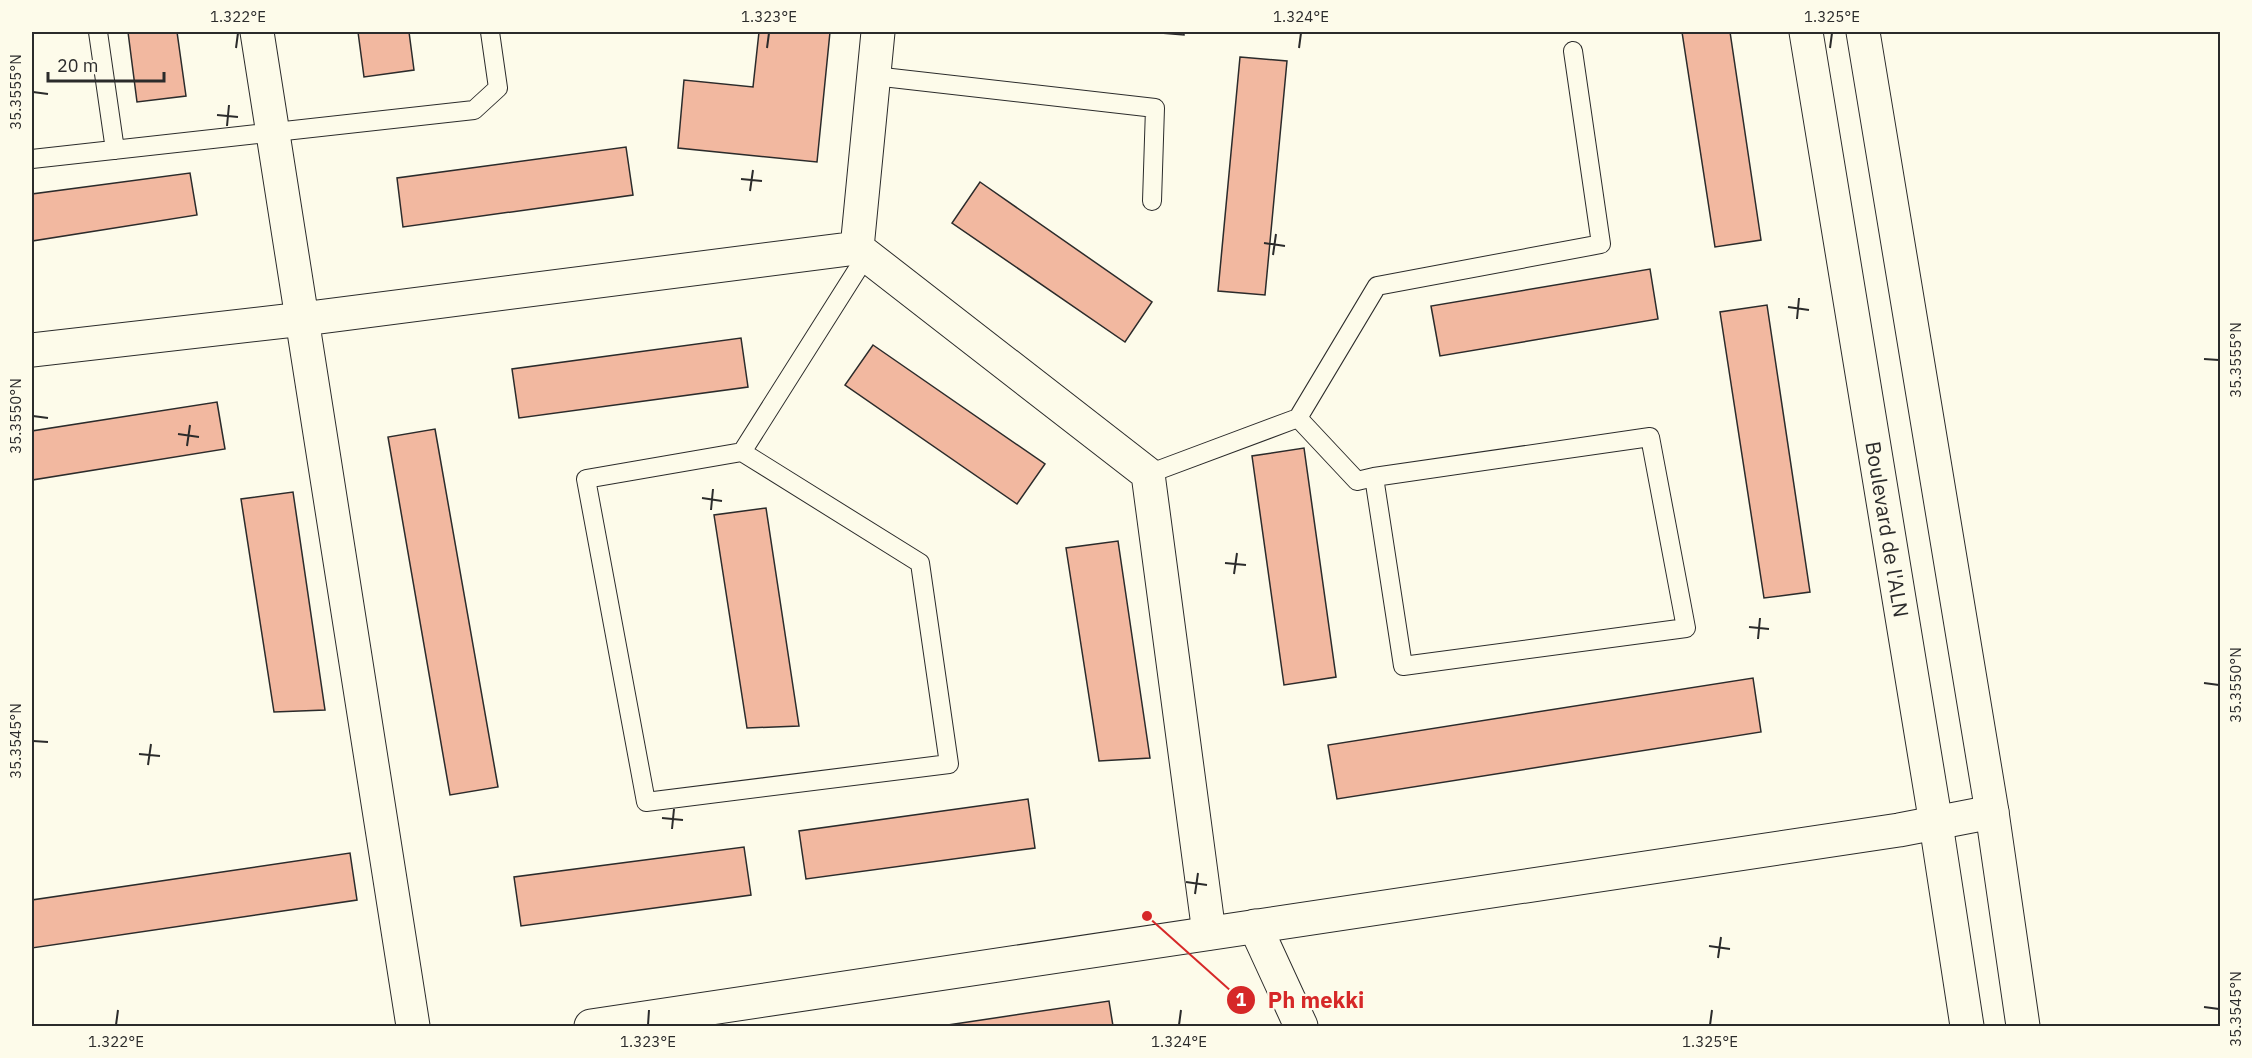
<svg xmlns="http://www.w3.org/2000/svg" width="2252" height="1058" font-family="'IBM Plex Sans',sans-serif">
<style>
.building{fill:#f2b8a0;stroke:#2b2b2b;stroke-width:1.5}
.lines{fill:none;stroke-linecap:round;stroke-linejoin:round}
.service-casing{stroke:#2b2b2b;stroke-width:20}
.minor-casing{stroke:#2b2b2b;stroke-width:35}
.tertiary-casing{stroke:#2b2b2b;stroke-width:35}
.primary-casing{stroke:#2b2b2b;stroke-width:35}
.service{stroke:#fdfbea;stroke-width:18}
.minor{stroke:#fdfbea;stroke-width:33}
.tertiary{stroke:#fdfbea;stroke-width:33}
.primary{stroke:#fdfbea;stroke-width:33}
.ticks{fill:none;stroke:#2b2b2b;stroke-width:2}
.labels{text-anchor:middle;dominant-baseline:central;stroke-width:4.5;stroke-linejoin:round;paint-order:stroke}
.street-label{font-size:21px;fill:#2b2b2b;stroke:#fdfbea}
.leader{fill:none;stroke:#d62828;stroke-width:2}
.callout-dot{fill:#d62828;stroke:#fdfbea;stroke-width:2}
.mark-label{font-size:18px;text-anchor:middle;font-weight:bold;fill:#fff}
.callout-label{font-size:22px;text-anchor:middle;font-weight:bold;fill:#d62828;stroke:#fdfbea;stroke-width:4.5;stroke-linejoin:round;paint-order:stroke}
.neatline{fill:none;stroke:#2b2b2b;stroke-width:2}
.ticks-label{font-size:15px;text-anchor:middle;fill:#2b2b2b}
</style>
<rect width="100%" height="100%" fill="#fdfbea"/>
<path class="building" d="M128 32H177L186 96 137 102Z
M358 32H409L414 70 364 77Z
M759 32H830L817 162 678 148 684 80 753 87Z
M1148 32H1184V35Z
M1682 32H1730L1761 240 1715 247Z
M1240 57 1287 61 1265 295 1218 291Z
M626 147 633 195 403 227 397 178Z
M190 173 197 215 32 241V194Z
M980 182 1152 302 1125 342 952 223Z
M1650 269 1658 319 1440 356 1431 306Z
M1767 305 1810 592 1764 598 1720 312Z
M741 338 748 387 519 418 512 369Z
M873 345 1045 464 1017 504 845 385Z
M217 402 225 449 32 480V431Z
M435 429 498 787 450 795 388 437Z
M1304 448 1336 677 1284 685 1252 456Z
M293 492 325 710 274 712 241 499Z
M766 508 799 726 747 728 714 515Z
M1118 541 1150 758 1099 761 1066 548Z
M1753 678 1761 732 1337 799 1328 745Z
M1028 799 1035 848 806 879 799 831Z
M744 847 751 895 521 926 514 877Z
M350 853 357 900 32 948V900Z
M1109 1001 1113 1026H941Z"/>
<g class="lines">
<defs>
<path id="service" d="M98 32 115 150
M874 76 1155 108 1152 201
M32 159 474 110 498 88 490 32
M742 452 920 563 949 764 646 802 586 479 742 452 866 256
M1148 474 1298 418
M1374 477 1403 666 1686 628 1650 437 1374 477 1357 481 1298 418 1377 286 1601 244 1573 51"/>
<path id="minor" d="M257 32 413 1026
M857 248 878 32
M32 350 303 319 857 248 1148 474 1209 933
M1255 926 1301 1026"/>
<path id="tertiary" d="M591 1026 1899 830 1992 812"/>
<g id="primary">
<path id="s1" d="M1806 32 1936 824 1967 1026"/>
<path d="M1863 32 1992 812 2023 1026"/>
</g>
</defs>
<use href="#service" class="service-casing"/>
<use href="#minor" class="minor-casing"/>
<use href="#tertiary" class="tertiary-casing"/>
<use href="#primary" class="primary-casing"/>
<use href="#service" class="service"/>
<use href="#minor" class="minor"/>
<use href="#tertiary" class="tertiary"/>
<use href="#primary" class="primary"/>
</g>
<path class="ticks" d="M236 48 238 33M767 48 769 33M1299 48 1301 33M1830 48 1832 33M33 92 48 94M217 115 238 117M227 126 229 105M741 179 762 181M750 191 753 170M1264 243 1285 246M1273 255 1276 234M1788 307 1809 310M1797 319 1799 298M2204 359 2219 360M33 416 48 418M178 434 199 437M187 446 190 425M702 498 722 501M711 510 713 489M1225 563 1246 565M1234 574 1237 553M1749 627 1769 629M1758 639 1760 618M2204 683 2219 685M33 741 48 742M139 754 160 756M148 765 151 744M662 818 683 820M672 829 674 809M1186 882 1207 885M1195 894 1198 873M1709 946 1730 949M1718 958 1721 937M2204 1007 2219 1009M116 1025 118 1010M648 1025 649 1010M1179 1025 1181 1010M1710 1025 1712 1010"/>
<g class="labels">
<g class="street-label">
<text stroke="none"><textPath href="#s1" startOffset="504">Boulevard de l'ALN</textPath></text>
</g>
</g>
<path class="leader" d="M1147 916L1241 1000"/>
<g class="callout-dot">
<circle cx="1147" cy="916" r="6"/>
<circle cx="1241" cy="1000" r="15"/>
</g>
<g class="mark-label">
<text x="1241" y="1006">1</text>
</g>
<g class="callout-label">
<text x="1316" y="1008">Ph mekki</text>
</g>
<rect width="2252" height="1058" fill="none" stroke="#fdfbea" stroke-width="66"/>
<path d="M48 72v9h116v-9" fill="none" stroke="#2b2b2b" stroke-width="3"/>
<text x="57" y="72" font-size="18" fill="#2b2b2b" stroke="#fdfbea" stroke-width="4.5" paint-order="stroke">20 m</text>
<rect x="33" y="33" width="2186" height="992" class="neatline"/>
<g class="ticks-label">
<text x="238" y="22">1.322°E</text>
<text x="769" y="22">1.323°E</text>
<text x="1301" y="22">1.324°E</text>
<text x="1832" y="22">1.325°E</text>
<text transform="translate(16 92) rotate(-90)" y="5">35.3555°N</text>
<text transform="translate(2236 360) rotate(-90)" y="5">35.3555°N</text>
<text transform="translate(16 416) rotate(-90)" y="5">35.3550°N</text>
<text transform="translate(2236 685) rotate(-90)" y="5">35.3550°N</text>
<text transform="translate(16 741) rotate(-90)" y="5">35.3545°N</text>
<text transform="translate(2236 1009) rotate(-90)" y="5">35.3545°N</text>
<text x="116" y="1047">1.322°E</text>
<text x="648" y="1047">1.323°E</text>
<text x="1179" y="1047">1.324°E</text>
<text x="1710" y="1047">1.325°E</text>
</g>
</svg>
